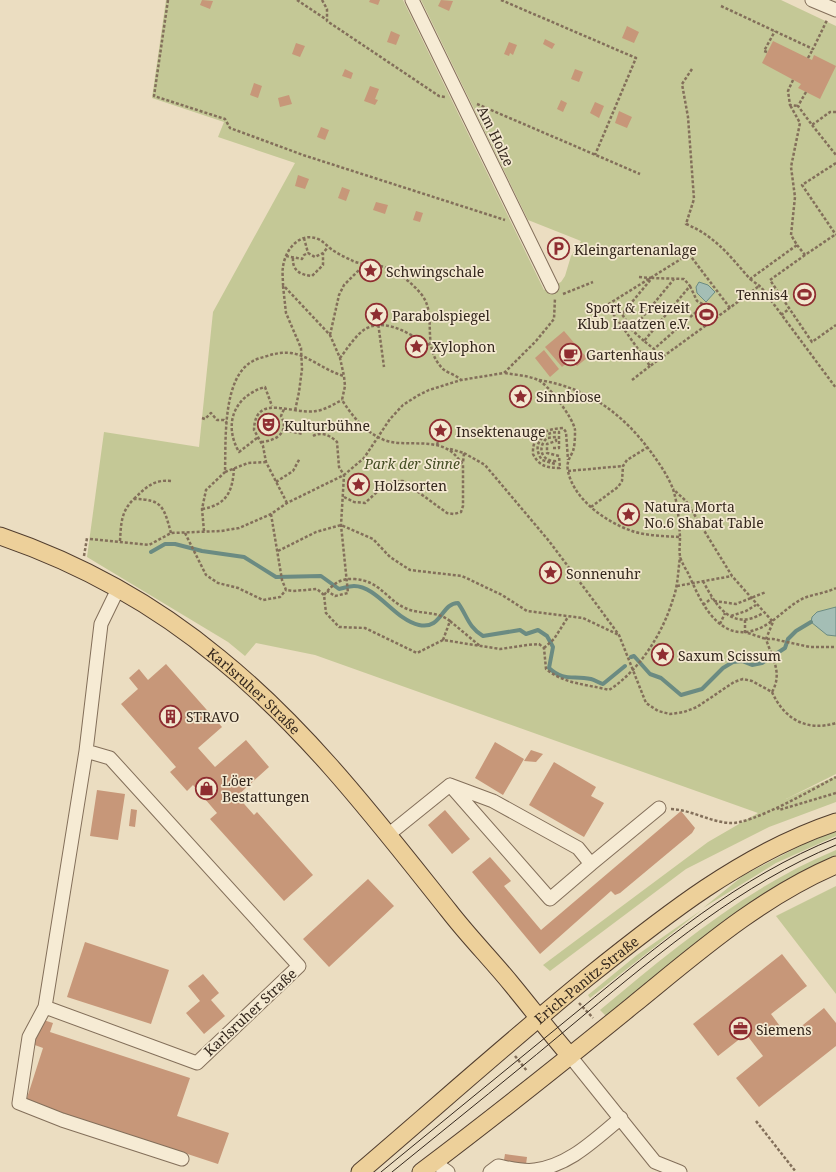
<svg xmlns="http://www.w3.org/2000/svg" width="836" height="1172" font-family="'Noto Serif',serif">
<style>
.green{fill:#c4c896}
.water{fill:#a4beb5;stroke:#6b8b82}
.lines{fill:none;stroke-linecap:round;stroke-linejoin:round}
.stream{stroke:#6b8b82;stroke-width:4}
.building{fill:#c79779}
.minor-casing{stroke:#836f5a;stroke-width:15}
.major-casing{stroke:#513d2e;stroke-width:19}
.path{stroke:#836f5a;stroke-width:2.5;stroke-dasharray:3 2;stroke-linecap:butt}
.minor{stroke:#f6ebd4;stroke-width:13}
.major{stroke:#edd09a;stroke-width:17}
.tram{stroke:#34271d;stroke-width:1}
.labels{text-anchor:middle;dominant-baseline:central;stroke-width:3.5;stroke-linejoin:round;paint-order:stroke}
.street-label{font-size:14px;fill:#34271d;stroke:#f3e8d0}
.poi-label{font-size:14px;fill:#34271d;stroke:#f3e8d0;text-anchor:start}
.park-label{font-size:14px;font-style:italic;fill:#464f25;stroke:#f3e8d0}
</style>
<rect width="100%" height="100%" fill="#ebddc1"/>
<path class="green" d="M166 0H403L544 290 561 282 565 276 571 256 581 241 528 220 421 0H781L836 26V774L786 799 836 776V802L769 827 686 869 550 971 543 965 708 842 758 813 315 655 256 643 245 656 228 642 87 557 104 432 199 447 213 312 295 163 218 137 224 122 152 98Z
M836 831V836L776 863 703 908 744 875 804 844Z
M836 850V855L794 876 607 1017 600 1010C673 949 747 887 836 850Z
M836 886V994L776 916Z
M703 909 590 998 588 995 637 955Z"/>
<path class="water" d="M699 282 708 285 715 292 706 302 697 293 696 287Z
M836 607V636L827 635 811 622 812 617 817 612Z"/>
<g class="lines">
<path class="stream" d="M151 552 165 544H175L202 551 244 557 276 577 321 576 339 589C344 588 349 586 354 586 377 586 395 620 419 625 442 630 441 603 458 603 467 615 468 627 483 636L520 630 526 634 538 630 547 636 553 647 549 668C564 682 573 675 591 679 595 680 599 683 603 684L625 666
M631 657 634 656 650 674 661 678 681 695 702 689 723 668 733 662 742 661 752 665 762 663 785 648 788 639 796 631 811 622"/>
</g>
<path class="building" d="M202 0 213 1 210 9 200 5Z
M370 0H380L378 5 369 2Z
M441 0 453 1 449 11 438 6Z
M627 26 639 32 634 43 622 38Z
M391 31 400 35 396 45 387 42Z
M545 39 555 44 552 49 543 44Z
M773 41 812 60 814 55 836 66 820 99 798 88 801 84 762 63Z
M509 42 517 45 513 55 510 53 509 56 504 54Z
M296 43 305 46 300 57 292 54Z
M345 69 353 73 351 79 342 76Z
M575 69 583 72 579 82 571 79Z
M254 83 262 86 258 98 250 95Z
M370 86 379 89 375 99 378 100 375 105 364 101Z
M289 95 292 104 280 107 278 98Z
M561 100 567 103 563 112 557 109Z
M595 102 604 106 599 118 590 113Z
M619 111 632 117 627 128 615 123Z
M321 127 329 130 325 140 317 137Z
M298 175 309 179 305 189 295 186Z
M342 187 350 190 346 201 338 198Z
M376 202 388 205 385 214 373 210Z
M416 211 423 213 420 222 413 220Z
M564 331 587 358 577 366 571 359 562 367 545 347Z
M544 350 559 369 550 377 535 358Z
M166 664 222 727 198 748 215 767 246 740 269 767 237 796 254 815 257 812 313 875 284 901 210 819 217 813 193 785 187 791 170 772 176 767 121 704 138 689 129 678 139 669 148 680Z
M495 742 524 759 503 795 475 778Z
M531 750 543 754 536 762 524 761Z
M554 762 596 787 591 796 604 803 584 837 529 805Z
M97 790 125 794 118 840 90 836Z
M131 809 137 810 135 827 129 826Z
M445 810 470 839 452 854 428 825Z
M681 811 695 828 692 833 620 893 615 895 611 891 540 954 472 872 490 857 511 881 504 886 541 930Z
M368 879 394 906 329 967 303 939Z
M85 942 169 970 151 1024 67 997Z
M782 954 807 986 771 1014 788 1037 824 1008 836 1023V1046L759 1107 736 1078 763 1056 746 1034 718 1056 693 1024Z
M203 974 219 993 211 1000 225 1016 204 1034 186 1013 200 1001 188 986Z
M40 1019 53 1023 50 1032 190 1078 177 1116 229 1133 218 1164 26 1101 43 1048 32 1044Z
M505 1154 527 1157 525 1172H502Z"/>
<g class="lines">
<defs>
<path id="minor" d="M412 0 552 287
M812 0 836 10
M86 751 110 758 299 966 197 1063 45 1007 86 751 101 624 118 589
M450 785 493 801 578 848 591 864 550 899Z
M388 835 450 785
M591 864 659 808
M45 1007 29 1037 19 1103 62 1120 182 1159
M570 1056 655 1162 680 1172
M434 1162 448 1172
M490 1172 498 1166C509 1168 524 1172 535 1170 570 1165 594 1140 621 1118"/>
<g id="major">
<path id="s1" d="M0 536C79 563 155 605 219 658 308 730 378 822 449 911 469 937 492 960 513 986 532 1009 550 1033 570 1056"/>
<path id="s2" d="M360 1172C436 1107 511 1040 588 977 664 916 743 853 836 822"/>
<path d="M421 1172C493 1118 563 1062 633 1005 697 953 759 898 836 865"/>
</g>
</defs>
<use href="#minor" class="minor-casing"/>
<use href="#major" class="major-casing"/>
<path class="path" d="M168 0 154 96 225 119 230 128 303 155 505 220
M297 0 327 20
M322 0 327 9V21L439 96 445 97
M501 0 636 58 595 155
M721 6 813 49 827 20
M767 52 764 51 775 31
M808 58 813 49
M692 69 682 84 688 117 694 199 686 224C715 236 730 256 750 279L797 245 791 235 795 197 791 167 800 123 790 105
M793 80 788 91 790 105 798 106
M806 92 798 106 812 125 830 112H836
M477 104 640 174
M812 125 836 155
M836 163 802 185 836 235
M304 238 308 253
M797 245 805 255 836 234
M805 255 770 280 812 342 836 325
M286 256 302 259 304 255 308 253 315 257 323 253
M293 258C292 270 300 275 312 276L323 265V253L328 247
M639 277 651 278
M750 279 761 287 836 388
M283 286 286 313 301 348 302 369 299 392 295 411
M690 286 697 301 704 305 654 349 644 341Z
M563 294 593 282
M730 308 689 254 607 305 650 366C686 340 723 313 759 286
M377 315 384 367
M781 315 789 309
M632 330 622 314 652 278 684 279 690 286
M330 335 339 295 344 285 364 265
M644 341 632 330 674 279
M340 358C347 349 356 334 367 328 389 318 411 336 430 345
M505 373C515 375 527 375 538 380 547 383 574 419 575 430 575 436 575 445 573 451 570 458 566 462 568 471 574 500 606 522 632 531 647 536 664 536 680 537 680 543 679 550 680 556 681 562 686 569 689 575 699 598 715 635 746 632 771 629 783 608 804 598 814 594 826 593 836 588
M539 380C588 388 622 413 651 452 659 463 668 476 673 489 678 505 679 521 680 537
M632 380 650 366
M202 418 205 419 211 413 217 420H224L227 423
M284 430 303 434
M313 436C322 431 331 436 337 442L339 467 344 475 341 525 348 593 335 596 327 591
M257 438 239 452C223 424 234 396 265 387L272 406
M261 442C276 441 290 432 281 416L284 409
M437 445 440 435
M553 448H559V432C542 432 531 445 542 460L555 464V461C541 461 537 447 547 438L556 437V441L547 444V453L559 456 560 468C547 468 539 466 533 454 532 434 546 429 563 428L566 432 568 460
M450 449 464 453 463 463
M464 453 485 465 549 541 597 605 619 635 646 703 658 711 670 714 684 712 697 707 734 682 743 679 752 681 772 692C783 673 772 658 766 639L773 622 732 576 686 501 673 489
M568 471 623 466
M225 472 248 463 266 462
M276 482 293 471 300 458
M344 497 354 502 365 503C376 493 387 481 403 481L447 513 454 514 461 512 463 506V464C458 459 454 452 447 449 429 439 404 447 384 440 365 432 353 417 342 400L345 386 344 376 340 358 330 335 283 285C283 279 282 272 283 267 285 249 301 230 320 240 325 243 329 248 334 251 340 255 347 258 353 261 362 265 371 263 380 266 397 270 411 282 422 295 438 317 420 346 443 369 448 373 456 375 461 380
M134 499C146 487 154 479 172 481
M287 503 266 462 263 446 254 430C255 392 292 415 316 411 325 410 334 404 342 400
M591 507 618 487 622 481 623 466 627 460 648 447
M202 509C227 505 233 491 234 467
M271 514 282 580 286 590 293 591 317 589 324 595
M204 531 202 509 206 490 225 472C226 441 222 377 253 361 256 359 260 358 264 357 273 354 281 352 291 353 310 356 325 371 344 376
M185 533 206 575 218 583 238 588 263 600 280 597 286 590
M90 539 149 545 171 533 221 531 239 528 271 514 287 503 344 475 364 458 390 419 403 405 417 396 429 390 461 380 504 373 536 341 554 319 555 298
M120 541C121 524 121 511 134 499 163 499 164 508 171 533
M278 551 316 532 341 525 373 539 390 557 410 570 462 576 502 595 527 611 583 618 619 635
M84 556 87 538
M703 581C716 606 732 632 763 613
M677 586 732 576
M714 601 736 604 766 592
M703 605 712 598
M731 616 746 611 756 605
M745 620V632L766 639H773L810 647H836
M450 621 480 646
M720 624 725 613
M443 640 417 653 365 628 339 627 326 613 324 595C333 584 340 578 355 579 380 581 386 599 405 608 420 615 436 610 450 621L443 640 500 649 527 645 539 644 544 648 546 669C564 684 586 684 609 690 639 671 663 633 673 599 678 586 678 571 680 557
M544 648 554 639 568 617
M772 692C784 719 807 732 836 723
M777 807 779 810 836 793
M671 809C692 810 710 822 730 823 751 825 815 788 836 777
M579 1003 593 1018
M515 1056 527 1071
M756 1121 796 1172"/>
<use href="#minor" class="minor"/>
<use href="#major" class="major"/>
<path class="tram" d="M381 1172C447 1118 513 1064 579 1010 660 944 738 877 836 838
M392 1172C456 1120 521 1068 584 1015 662 951 741 884 836 845"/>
</g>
<defs>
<symbol id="parking-ring" viewBox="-11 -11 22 22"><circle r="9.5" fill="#f3e8d0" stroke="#8f2d31" stroke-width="1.5"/><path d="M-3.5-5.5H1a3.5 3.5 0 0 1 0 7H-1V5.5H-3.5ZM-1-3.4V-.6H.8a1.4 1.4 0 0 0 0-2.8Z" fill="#8f2d31"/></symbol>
<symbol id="sight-ring" viewBox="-11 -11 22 22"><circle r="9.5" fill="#f3e8d0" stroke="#8f2d31" stroke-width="1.5"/><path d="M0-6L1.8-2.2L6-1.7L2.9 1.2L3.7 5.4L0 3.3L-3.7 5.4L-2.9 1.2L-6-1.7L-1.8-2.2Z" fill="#8f2d31"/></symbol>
<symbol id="stadium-ring" viewBox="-11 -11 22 22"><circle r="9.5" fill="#f3e8d0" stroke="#8f2d31" stroke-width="1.5"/><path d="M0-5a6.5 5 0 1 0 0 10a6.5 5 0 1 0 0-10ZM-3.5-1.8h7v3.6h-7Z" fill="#8f2d31"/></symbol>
<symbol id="cafe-ring" viewBox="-11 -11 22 22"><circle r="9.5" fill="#f3e8d0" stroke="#8f2d31" stroke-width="1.5"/><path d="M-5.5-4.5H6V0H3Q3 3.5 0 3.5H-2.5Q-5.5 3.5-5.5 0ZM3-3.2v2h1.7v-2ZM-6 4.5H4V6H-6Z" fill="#8f2d31"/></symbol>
<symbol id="theatre-ring" viewBox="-11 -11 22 22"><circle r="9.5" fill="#f3e8d0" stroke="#8f2d31" stroke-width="1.5"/><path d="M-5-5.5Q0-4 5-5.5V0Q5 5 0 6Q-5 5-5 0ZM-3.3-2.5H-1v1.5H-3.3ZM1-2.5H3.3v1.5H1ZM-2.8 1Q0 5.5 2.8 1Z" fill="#8f2d31"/></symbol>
<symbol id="building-ring" viewBox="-11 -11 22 22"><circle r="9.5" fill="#f3e8d0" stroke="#8f2d31" stroke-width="1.5"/><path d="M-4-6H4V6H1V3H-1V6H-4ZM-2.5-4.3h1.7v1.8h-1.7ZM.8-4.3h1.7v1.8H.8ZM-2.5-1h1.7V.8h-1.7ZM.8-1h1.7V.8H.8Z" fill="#8f2d31"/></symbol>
<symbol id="shop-ring" viewBox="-11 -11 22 22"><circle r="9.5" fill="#f3e8d0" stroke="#8f2d31" stroke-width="1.5"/><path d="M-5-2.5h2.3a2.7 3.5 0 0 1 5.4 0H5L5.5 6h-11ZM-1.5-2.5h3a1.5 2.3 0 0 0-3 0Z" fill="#8f2d31"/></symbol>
<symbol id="office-ring" viewBox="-11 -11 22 22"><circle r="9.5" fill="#f3e8d0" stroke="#8f2d31" stroke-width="1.5"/><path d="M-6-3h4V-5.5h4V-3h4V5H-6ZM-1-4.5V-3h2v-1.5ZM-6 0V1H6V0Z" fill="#8f2d31"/></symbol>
</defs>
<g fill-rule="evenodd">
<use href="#parking-ring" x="546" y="236" width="25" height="25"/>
<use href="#sight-ring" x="358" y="258" width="25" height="25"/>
<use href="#stadium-ring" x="792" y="282" width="25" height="25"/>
<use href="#sight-ring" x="364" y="302" width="25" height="25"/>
<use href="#stadium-ring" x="694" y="302" width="25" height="25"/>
<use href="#sight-ring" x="404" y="334" width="25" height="25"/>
<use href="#cafe-ring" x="558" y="342" width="25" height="25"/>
<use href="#sight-ring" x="508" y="384" width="25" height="25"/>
<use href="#theatre-ring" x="256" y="412" width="25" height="25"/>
<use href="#sight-ring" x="428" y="418" width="25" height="25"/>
<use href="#sight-ring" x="346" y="472" width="25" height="25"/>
<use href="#sight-ring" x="616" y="502" width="25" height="25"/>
<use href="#sight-ring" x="538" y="560" width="25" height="25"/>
<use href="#sight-ring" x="650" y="642" width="25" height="25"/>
<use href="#building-ring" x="158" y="704" width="25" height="25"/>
<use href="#shop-ring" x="194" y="776" width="25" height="25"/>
<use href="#office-ring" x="728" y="1016" width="25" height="25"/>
</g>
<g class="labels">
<g class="street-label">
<text transform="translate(496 136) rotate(64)">Am Holze</text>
<text stroke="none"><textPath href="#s1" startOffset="300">Karlsruher Straße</textPath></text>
<text stroke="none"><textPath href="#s2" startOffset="297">Erich-Panitz-Straße</textPath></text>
<text transform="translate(250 1012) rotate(-43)">Karlsruher Straße</text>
</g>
<g class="poi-label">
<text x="574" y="249">Kleingartenanlage</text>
<text x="386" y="271">Schwingschale</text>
<text x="788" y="294" text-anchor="end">Tennis4</text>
<text x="690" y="307" text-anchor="end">Sport &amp; Freizeit<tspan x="690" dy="16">Klub Laatzen e.V.</tspan></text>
<text x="392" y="315">Parabolspiegel</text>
<text x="432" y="346">Xylophon</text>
<text x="586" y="354">Gartenhaus</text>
<text x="536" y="396">Sinnbiose</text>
<text x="284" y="425">Kulturbühne</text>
<text x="456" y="431">Insektenauge</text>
<text x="374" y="485">Holzsorten</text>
<text x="644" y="506">Natura Morta<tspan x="644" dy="16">No.6 Shabat Table</tspan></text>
<text x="566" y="573">Sonnenuhr</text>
<text x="678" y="655">Saxum Scissum</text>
<text x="186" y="716">STRAVO</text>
<text x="222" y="780">Löer<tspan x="222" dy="16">Bestattungen</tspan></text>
<text x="756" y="1029">Siemens</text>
</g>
<g class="park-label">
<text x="412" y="463">Park der Sinne</text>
</g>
</g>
</svg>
